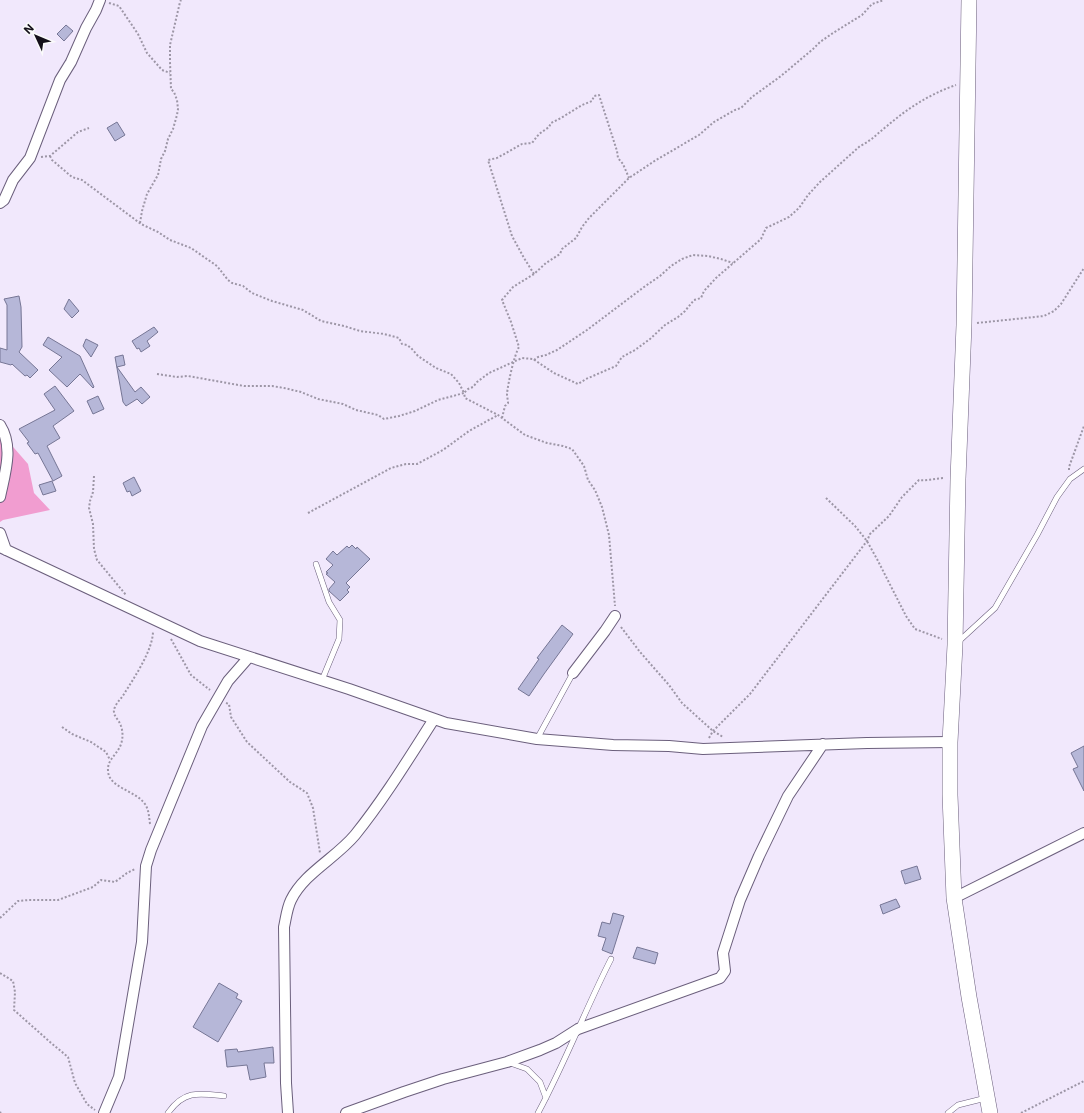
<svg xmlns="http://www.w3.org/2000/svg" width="1084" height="1113" font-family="Inter,sans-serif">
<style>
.forest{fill:#f19dd0}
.building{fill:#b6b7d8;stroke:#767695}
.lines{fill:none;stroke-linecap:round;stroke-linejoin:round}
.lane-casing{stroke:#6b5f7c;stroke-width:6}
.street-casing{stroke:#6b5f7c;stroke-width:12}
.secondary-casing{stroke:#6b5f7c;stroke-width:16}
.path{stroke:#9d96a6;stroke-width:2;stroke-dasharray:2 2;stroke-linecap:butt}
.lane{stroke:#fff;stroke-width:5}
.street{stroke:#fff;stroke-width:10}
.secondary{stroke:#fff;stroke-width:15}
</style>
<rect width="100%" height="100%" fill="#f1e8fc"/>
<path class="forest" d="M0 432 28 464 34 493 50 510 3 520 0 522Z"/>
<path class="building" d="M66 25 73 31 64 41 57 34Z
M117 122 125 135 115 141 107 128Z
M19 296 21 307 22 347 19 352 38 370 30 378 27 375 25 376 12 364 11 365 0 362V348L7 350V305L4 299Z
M69 299 79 311 72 318 64 309Z
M154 327 158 332 147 341 150 346 141 352 139 348 137 349 132 341Z
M48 337 80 356 94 387 93 388 80 374 67 387 49 370 62 357 43 345Z
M86 339 98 345 91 357 83 346Z
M123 355 125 365 117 367 135 392 141 387 150 397 142 404 137 399 126 406 123 402 115 357Z
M55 386 74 411 53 426 60 438 47 446 62 476 53 481 38 453 35 454 27 443 29 442 19 429 55 410 44 394Z
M98 396 104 409 93 414 87 401Z
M134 477 141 491 132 496 130 491 127 492 123 483Z
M52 481 56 491 43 495 39 485Z
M352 545 356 549 357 547 370 559 346 583 350 587 347 590 349 592 340 601 329 591V589L335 582 326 574 328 573 326 572 333 565 326 559 333 551 337 555 347 546 349 548Z
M562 625 573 634 544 674 529 696 518 689 539 659 537 658Z
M1084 746V791L1073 769 1078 767 1071 753Z
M917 866 921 879 905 884 901 871Z
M896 899 900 907 883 914 880 905Z
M613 913 624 916 612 954 602 950 606 938 598 936 602 922 610 924Z
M637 947 658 953 655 964 633 958Z
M219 983 238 994 236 998 242 1001 218 1042 193 1027Z
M273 1047 274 1063H264L266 1077 250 1080 247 1065 227 1067 225 1050 237 1049 238 1052Z"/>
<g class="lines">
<defs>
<path id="lane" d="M316 564 329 602 340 620 339 639 322 680
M958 642 995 608 1037 535 1057 497 1070 479 1084 469
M537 739 573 673
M510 1063 527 1069 540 1082 546 1098
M168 1113C184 1090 199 1093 224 1096
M538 1113C565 1063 585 1010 611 959
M948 1113 958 1105 986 1098"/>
<path id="street" d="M0 203 4 200 13 180 30 158 60 80 71 62 86 28 96 10 100 0
M0 425C14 447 5 473 0 497
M0 533 6 550
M0 547 200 641 349 689 446 723 537 739 613 745 669 746 703 749 867 743 950 742
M573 673 605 631 615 616
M954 898 1084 833
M104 1113 119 1077 142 942 146 866 151 850 202 726 228 681 249 657
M288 1113 286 1083 284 927C286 918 287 908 291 900 304 873 336 858 355 835 384 799 409 758 434 719
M346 1113 404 1092 443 1079 507 1062 540 1050 556 1043 578 1029 720 978 725 971 723 953 740 900 759 856 788 796 823 744"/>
<path id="secondary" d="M969 0 964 325 958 479 955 645 950 742V795L954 898 969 997 990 1113"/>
</defs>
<use href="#lane" class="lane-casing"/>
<use href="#street" class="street-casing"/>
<use href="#secondary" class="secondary-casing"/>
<path class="path" d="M109 3 119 6 138 34 147 53 162 70 170 73
M50 156 52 160 72 177 82 180 141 224 158 232 170 240 191 248 217 266 228 280 232 283 243 286 252 293 272 301 303 310 321 321 344 326 360 331 384 334 399 338 402 344 407 345 411 348 418 356 436 368 451 374 459 383 464 393 468 389 473 387 477 382 489 373 522 358 533 359 554 373 578 384 586 379 616 366 622 357 635 350 650 339 665 325 678 317 685 311 694 300 701 298 704 291 716 278 761 239 766 228 789 217 799 208 808 195 820 182 860 146C871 141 878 133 887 126 908 108 930 94 956 85
M41 157 50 156 78 132 89 128
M140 223 142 211 147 194 158 175 161 159 165 151 168 139 173 129 177 115 178 109 177 100 174 92 171 89 170 62V45L180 2 181 0
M534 274 524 258 512 236 488 160 497 158 522 144 532 143 539 134 549 127 551 123 561 118 582 105 592 101 594 96 599 95 617 151 618 158 623 164 629 178
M977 323 1044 316 1054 311 1061 304 1084 268
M534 360 538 357 546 355 557 350 587 330 644 287 660 276 671 266 682 259 693 255 708 256 721 259 733 263
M157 374 177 377 188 376 244 386H272L284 388 301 392 318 399 343 404 356 410 378 415 384 419 399 416 415 411 438 400 464 393 465 398 498 415 525 435 547 443 563 446 572 449 584 466 588 480 595 490 602 507 609 535 615 606
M502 418 505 406 508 403C508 400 507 397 507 394 508 383 514 356 519 347L511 322 502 300 513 287 534 274 546 263 560 254 562 249 576 238 582 227 589 218 629 178 656 160 699 135 714 122 735 110 741 108 752 97 781 76 813 49 820 42 833 33 862 15 872 4 884 0
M1069 470V467L1084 426
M94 476 93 492 90 501 89 508 93 524 94 549 97 560 126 595
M826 498 855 526 867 541 877 559 906 616 915 629 942 639
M308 513 391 468 406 464H417L443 450 469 431 498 415
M621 627 640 652 669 685 682 703 713 731 723 737
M171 639 191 675 210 690
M226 703 229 704 231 717 247 742 290 782 307 793 313 808 320 853
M62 727 72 734 91 742 106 752 110 760
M709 738 713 731 750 694 867 541 870 534 889 516 902 497 919 480C928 481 936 478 945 478
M150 824C149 817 149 810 145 804 135 790 109 788 108 771 107 759 118 754 121 744 123 738 123 732 121 726 119 719 111 715 115 707 117 702 121 699 124 694 134 678 153 650 153 631
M0 918 18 901 29 900H58L93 887 101 880 115 882 127 873 135 869
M0 973 13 981 15 992 14 1010 50 1042 68 1057 75 1083 87 1104 95 1110
M0 1112 1 1113
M1021 1113 1084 1081"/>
<use href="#lane" class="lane"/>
<use href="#street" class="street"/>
<use href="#secondary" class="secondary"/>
</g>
<g transform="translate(36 36) rotate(314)" stroke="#fafafa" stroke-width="3" paint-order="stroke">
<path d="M0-3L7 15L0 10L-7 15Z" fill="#140f1a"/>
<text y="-6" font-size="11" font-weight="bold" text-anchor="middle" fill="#140f1a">N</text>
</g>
</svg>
